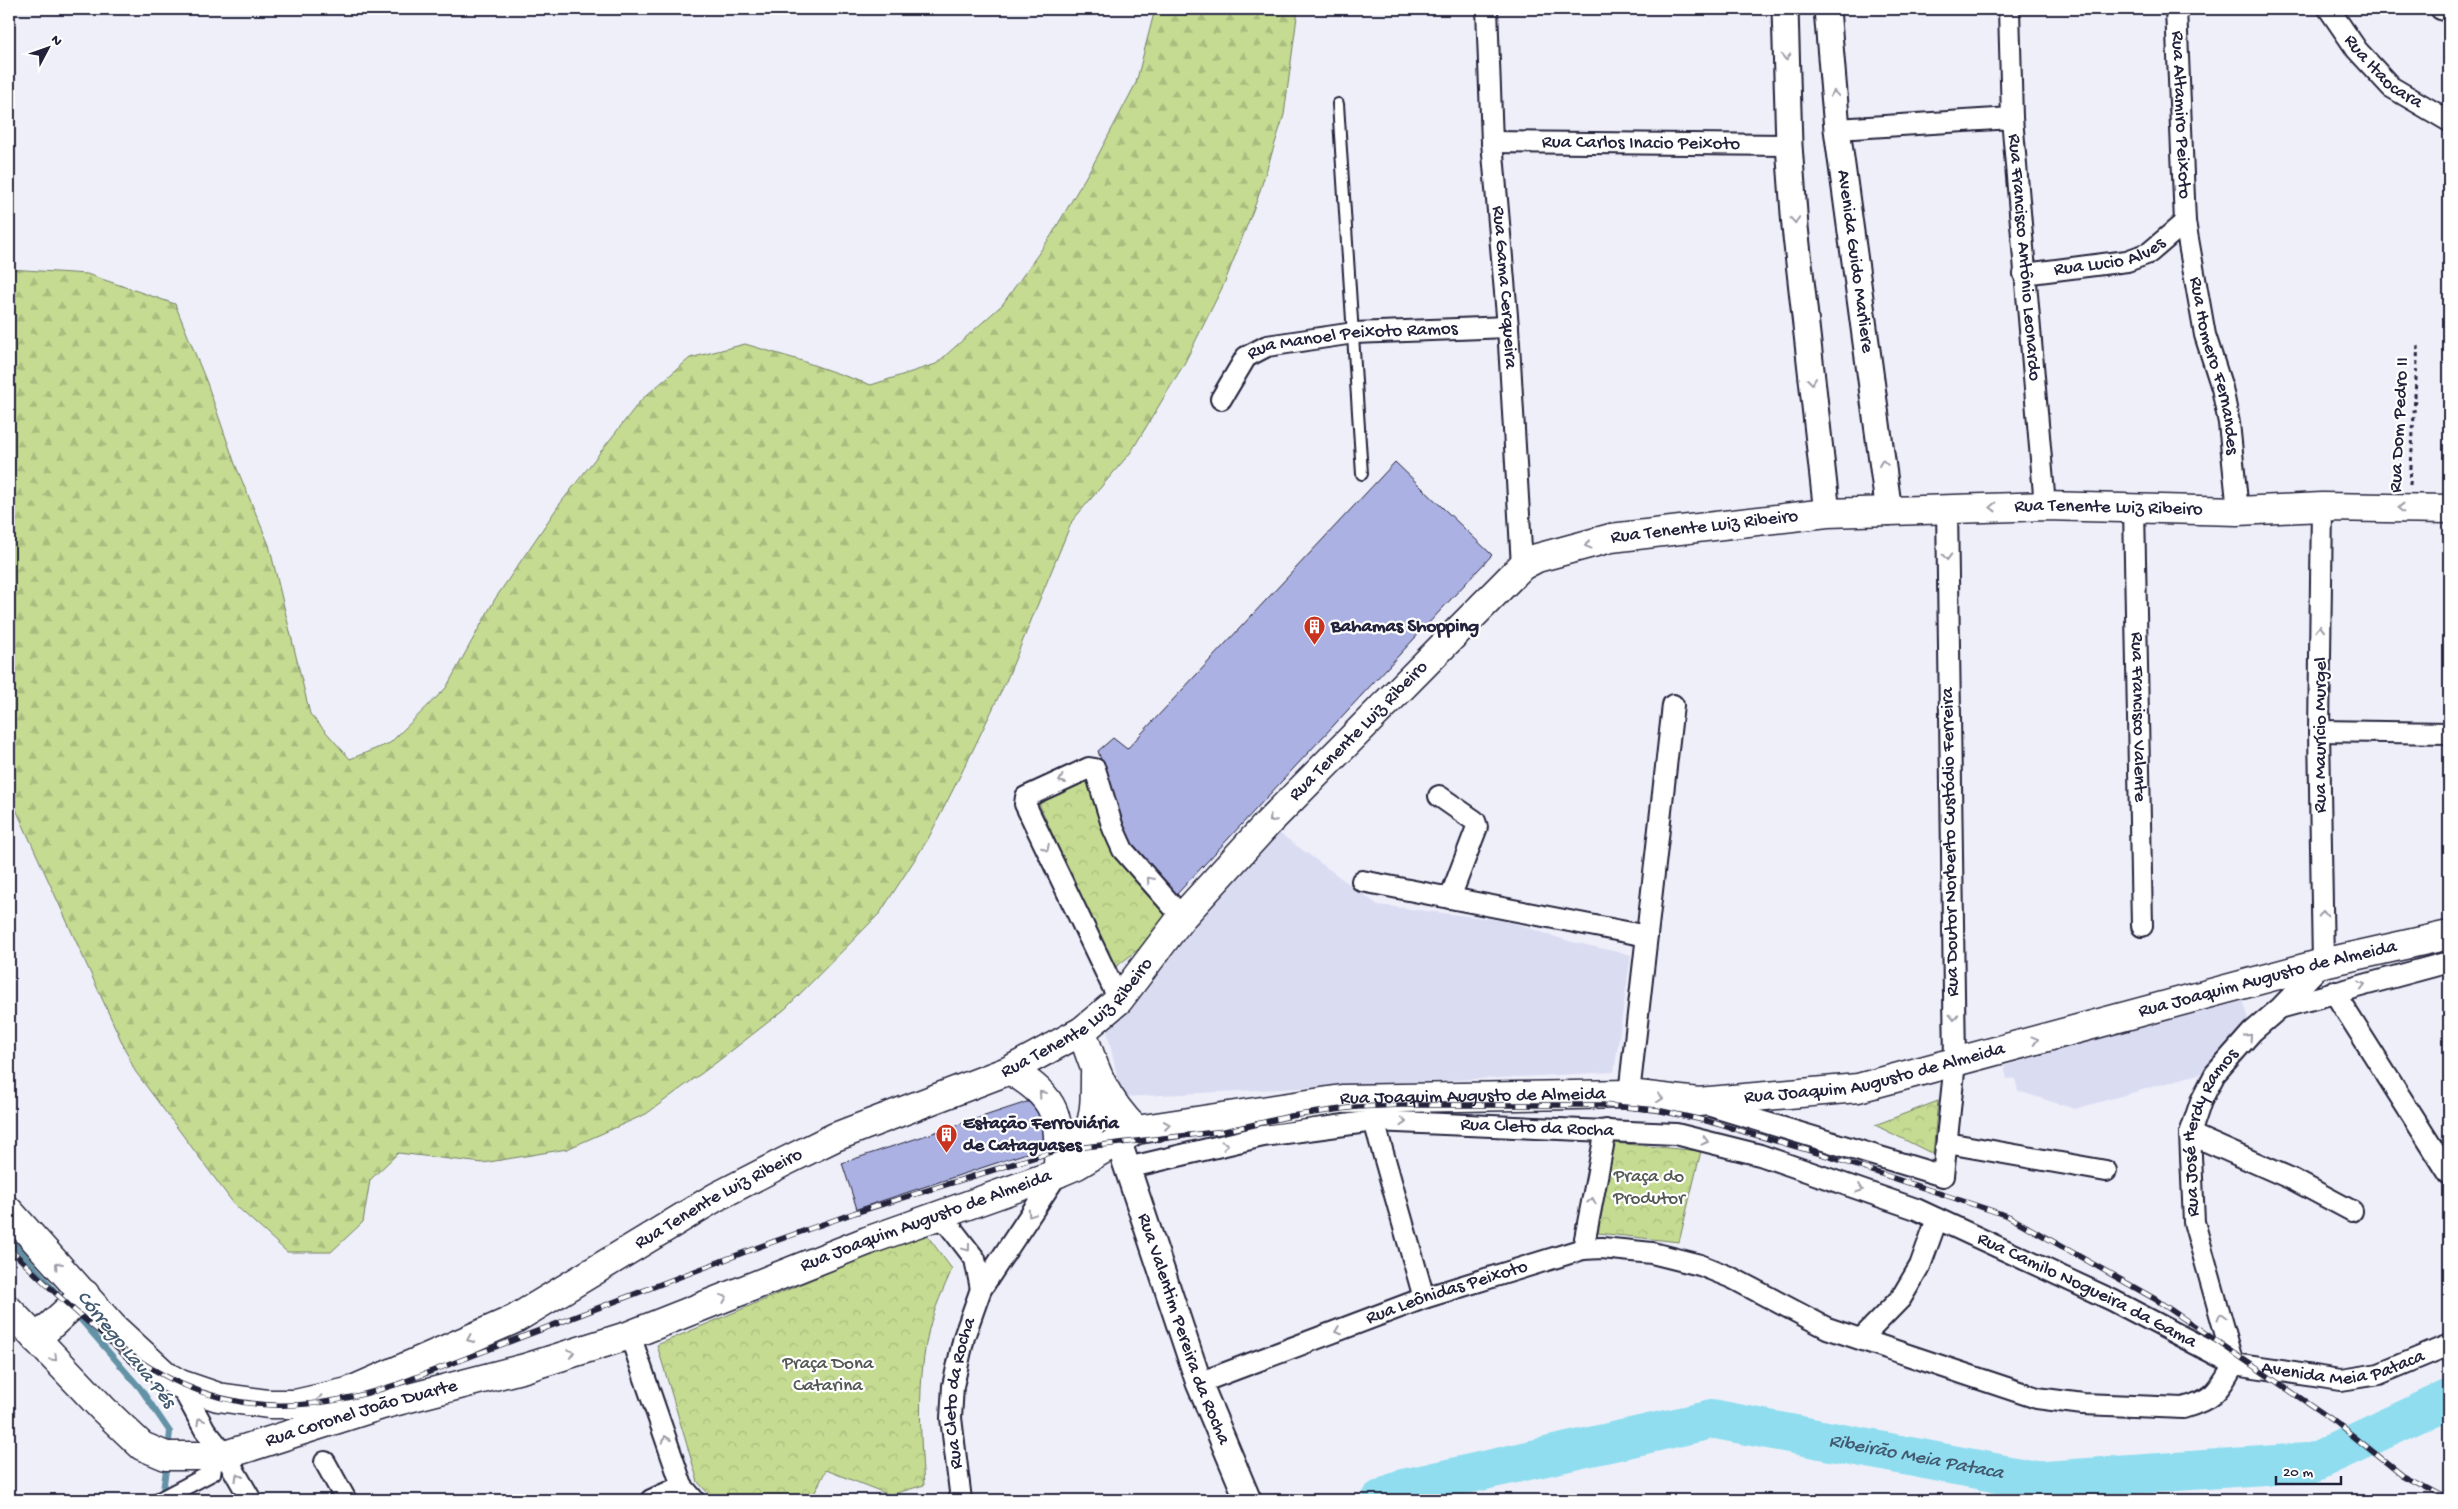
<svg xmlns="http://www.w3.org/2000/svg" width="2458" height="1509" font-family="'Gochi Hand',sans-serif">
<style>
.built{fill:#dadcf2}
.forest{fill:url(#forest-firs);stroke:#737e66}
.park{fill:url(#park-crowns);stroke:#737e66}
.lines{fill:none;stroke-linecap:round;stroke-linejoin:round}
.stream{stroke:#6392a7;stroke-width:6}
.river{stroke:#8fddef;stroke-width:39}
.building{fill:#abb1e2;stroke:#22223b}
.service-casing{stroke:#22223b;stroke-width:14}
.pedestrian-casing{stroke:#22223b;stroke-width:19}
.minor-casing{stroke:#22223b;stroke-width:24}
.tertiary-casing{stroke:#22223b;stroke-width:29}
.secondary-casing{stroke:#22223b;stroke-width:31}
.path{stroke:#22223b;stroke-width:3;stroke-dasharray:4 4;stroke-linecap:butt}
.service{stroke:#fff;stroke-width:10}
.pedestrian{stroke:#fff;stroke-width:15}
.minor{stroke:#fff;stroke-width:20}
.tertiary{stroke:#fff;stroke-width:25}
.secondary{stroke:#fff;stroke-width:28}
.rail-casing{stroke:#22223b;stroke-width:5.5}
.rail{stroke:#fff;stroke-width:4;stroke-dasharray:11;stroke-linecap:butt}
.oneway{stroke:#9c9ca7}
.labels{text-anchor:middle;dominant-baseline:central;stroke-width:4.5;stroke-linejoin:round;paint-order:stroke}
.street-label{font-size:19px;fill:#22223b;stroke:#fff}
.poi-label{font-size:19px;font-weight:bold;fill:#22223b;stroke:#fff;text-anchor:start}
.park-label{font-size:19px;fill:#535a55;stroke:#fff}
.water-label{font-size:20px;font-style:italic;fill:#435a71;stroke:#fff}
</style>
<defs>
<pattern id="forest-firs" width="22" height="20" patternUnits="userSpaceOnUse" patternTransform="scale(1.25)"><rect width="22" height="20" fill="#c4db91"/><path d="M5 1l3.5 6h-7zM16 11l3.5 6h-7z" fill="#a8bc7e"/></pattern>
<pattern id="park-crowns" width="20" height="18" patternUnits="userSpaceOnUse" patternTransform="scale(1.25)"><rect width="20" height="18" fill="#c4db91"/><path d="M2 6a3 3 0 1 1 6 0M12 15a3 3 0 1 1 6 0" fill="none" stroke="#a8bc7e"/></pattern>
</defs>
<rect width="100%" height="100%" fill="#eeeff9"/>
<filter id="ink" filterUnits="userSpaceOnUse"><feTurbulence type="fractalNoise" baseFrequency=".02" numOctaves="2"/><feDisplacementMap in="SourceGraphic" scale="10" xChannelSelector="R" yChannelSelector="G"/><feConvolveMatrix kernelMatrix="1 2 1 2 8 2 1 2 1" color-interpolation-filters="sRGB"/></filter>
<g filter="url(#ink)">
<path class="built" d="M1275 830 1378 905 1508 921 1568 941 1631 955 1614 1072 1122 1097 1107 1031Z
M2242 999 2248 1020 2224 1047 2212 1070 2075 1109 2018 1091 2015 1078 2007 1079 2004 1066Z"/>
<path class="forest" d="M1155 9H1298L1284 115 1257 200 1224 284 1184 364 1131 452 1072 521 1007 679 970 756 928 839 880 913 785 1009 717 1062 646 1114 567 1149 483 1163 398 1153 370 1180 363 1222 331 1252H287L234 1204 135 1071 9 794V269L87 274 175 304 207 383 235 464 269 545 310 714 350 759 390 743 446 688 495 599 559 505 641 400 690 358 745 344 799 360 871 385 936 364 1002 305 1051 236 1095 161 1136 83Z"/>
<path class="park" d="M1085 777 1112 835 1172 911 1140 948 1112 970 1037 799Z
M1938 1101 1933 1154 1875 1125Z
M1614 1143 1701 1151 1679 1242 1598 1233Z
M926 1234 952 1269C944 1288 934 1309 929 1329 917 1381 920 1433 924 1485L890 1495 826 1470 811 1500H714L698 1482 657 1345 882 1250Z"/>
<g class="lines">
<path class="stream" d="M9 1238 65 1303
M74 1312 140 1388 170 1432 168 1450
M162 1497 167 1463"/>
<path class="river" id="s1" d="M1380 1500 1401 1489 1714 1419 2038 1481 2314 1462 2449 1399"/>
</g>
<path class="building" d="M1395 462 1492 555 1176 895 1132 848 1098 751 1113 738 1127 749Z
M1036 1099 1051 1145 857 1209 842 1163Z"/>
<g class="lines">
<defs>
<path id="service" d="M1338 104 1362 474"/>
<path id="pedestrian" d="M160 1500 213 1472 214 1456"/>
<g id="minor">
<path id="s2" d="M1487 9 1492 142 1508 327 1522 566"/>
<path id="s3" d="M2009 9 2012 118 2045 506"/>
<path id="s4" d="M2176 9 2185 222 2205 335 2222 388 2229 423 2238 511"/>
<path id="s5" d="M2329 9 2357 50 2391 87 2449 121"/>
<path d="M2441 9 2449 11"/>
<path d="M1837 129 2012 118"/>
<path id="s6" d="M1492 142 1789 145"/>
<path id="s7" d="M2024 274 2127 261 2149 253 2185 222"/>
<path id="s8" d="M1221 399 1246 357 1267 346 1354 333 1508 327"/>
<path id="s9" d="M2134 508 2142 926"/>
<path d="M2319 731 2449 733"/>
<path d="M1439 796 1475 821 1477 827 1450 898"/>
<path d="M1362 881 1647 936"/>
<path d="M2334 992 2449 1174"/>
<path d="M1119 1000 1025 804 1026 797 1089 768 1095 769 1113 828 1123 850 1182 917"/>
<path d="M2283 1007 2449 962"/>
<path d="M1629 1094 1673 705"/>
<path d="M1707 1105 1943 1176 1955 1062 1947 508"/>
<path d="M1374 1121 1424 1298"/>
<path d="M2190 1134 2292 1179 2352 1211"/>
<path d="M1947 1143 2106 1171"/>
<path id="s10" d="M1127 1168 1263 1136 1374 1121 1676 1134 1760 1155 1916 1209 2112 1300 2234 1364 2341 1380 2379 1374 2449 1345"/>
<path d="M935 1218 948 1224 975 1259 981 1289"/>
<path d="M1583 1249 1606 1130"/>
<path d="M630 1335 682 1486 694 1500"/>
<path d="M1861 1339 1901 1298 1920 1266 1937 1219"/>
<path id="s11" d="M2234 1364 2194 1222 2190 1134 2201 1101 2215 1074 2252 1032 2281 1007 2323 963 2319 731 2322 507"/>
<path id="s12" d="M1199 1383 1424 1298 1583 1249 1602 1248 1652 1253 1700 1265 1732 1278 1827 1328 2037 1398 2083 1404 2183 1408C2215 1399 2218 1391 2234 1364"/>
<path d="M180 1384 205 1430 225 1455 251 1500"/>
<path d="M325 1462 346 1500"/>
<path d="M651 1500 682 1486"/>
<path id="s13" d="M961 1500 951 1418 953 1386 964 1337 981 1289 1058 1173"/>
</g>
<g id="tertiary">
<path d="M1785 9 1789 145 1795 227 1827 513"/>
<path id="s14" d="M1827 9 1837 129 1889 512"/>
<path id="s15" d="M1118 1140 1199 1383 1248 1500"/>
</g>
<g id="secondary">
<path d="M1082 1031C1095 1072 1105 1099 1136 1130"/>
<path d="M1010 1070C1061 1101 1059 1117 1058 1173"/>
<path d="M1064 1166C1094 1130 1095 1120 1095 1074"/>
<path id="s16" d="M9 1211 114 1328 166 1376 180 1384 218 1397 268 1404H295L348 1392 515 1319 716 1197 784 1162 835 1137 1010 1070 1082 1031 1119 1000 1182 917 1267 824 1509 579 1522 566 1537 558 1611 538 1827 513 2045 506 2238 511 2322 507 2449 509"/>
<path id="s17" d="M9 1310 103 1409 142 1446 166 1456H214L225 1455 382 1405 525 1368 630 1335 867 1241 1058 1173 1077 1165 1136 1130 1342 1099 1629 1094 1698 1102 1858 1088 2323 963 2449 935"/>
<path d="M36 1339 85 1294"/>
</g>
</defs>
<use href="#service" class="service-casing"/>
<use href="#pedestrian" class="pedestrian-casing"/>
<use href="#minor" class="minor-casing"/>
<use href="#tertiary" class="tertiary-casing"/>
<use href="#secondary" class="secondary-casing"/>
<path class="path" d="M2410 485 2418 343"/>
<use href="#service" class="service"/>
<use href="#pedestrian" class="pedestrian"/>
<use href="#minor" class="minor"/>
<use href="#tertiary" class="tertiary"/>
<use href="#secondary" class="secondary"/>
<defs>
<path id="rail" d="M9 1248C132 1370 218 1444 398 1384L753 1249 854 1213 1058 1150 1225 1131 1291 1116 1356 1107 1401 1105H1602L1657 1110 1707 1121 1818 1153 2008 1216 2155 1299 2337 1423 2402 1475 2449 1500"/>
</defs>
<use href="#rail" class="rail-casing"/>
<use href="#rail" class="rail"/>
</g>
<defs><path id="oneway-chevron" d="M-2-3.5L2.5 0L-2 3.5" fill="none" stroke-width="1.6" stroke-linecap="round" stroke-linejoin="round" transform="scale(1.25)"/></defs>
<g class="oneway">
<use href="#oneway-chevron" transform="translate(1786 57) rotate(88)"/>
<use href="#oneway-chevron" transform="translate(1834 94) rotate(-95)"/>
<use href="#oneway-chevron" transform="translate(1795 220) rotate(86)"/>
<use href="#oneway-chevron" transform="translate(1812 381) rotate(84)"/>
<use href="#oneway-chevron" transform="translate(1883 463) rotate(-98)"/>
<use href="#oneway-chevron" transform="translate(1993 507) rotate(179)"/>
<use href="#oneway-chevron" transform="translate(2401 508) rotate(-179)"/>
<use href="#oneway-chevron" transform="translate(1588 545) rotate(165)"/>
<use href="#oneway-chevron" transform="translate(1947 557) rotate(89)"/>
<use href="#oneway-chevron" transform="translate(2320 629) rotate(-89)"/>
<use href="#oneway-chevron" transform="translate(1062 780) rotate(156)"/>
<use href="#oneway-chevron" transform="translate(1272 819) rotate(134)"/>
<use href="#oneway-chevron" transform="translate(1046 848) rotate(64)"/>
<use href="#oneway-chevron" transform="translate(1150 880) rotate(-131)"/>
<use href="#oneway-chevron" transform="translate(2323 914) rotate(-91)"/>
<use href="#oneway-chevron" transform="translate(2362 985) rotate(-14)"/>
<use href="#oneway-chevron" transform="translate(1954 1017) rotate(89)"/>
<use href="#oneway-chevron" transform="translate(2249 1037) rotate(-47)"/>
<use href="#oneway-chevron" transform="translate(2035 1040) rotate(-15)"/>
<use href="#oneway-chevron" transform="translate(1042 1094) rotate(-131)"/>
<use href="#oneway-chevron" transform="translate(1660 1098) rotate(7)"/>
<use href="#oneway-chevron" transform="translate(1403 1122) rotate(2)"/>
<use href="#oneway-chevron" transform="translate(1167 1125) rotate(-8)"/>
<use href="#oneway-chevron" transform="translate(1705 1141) rotate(14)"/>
<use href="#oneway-chevron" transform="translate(1225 1145) rotate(-13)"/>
<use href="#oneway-chevron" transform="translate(1860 1189) rotate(19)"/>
<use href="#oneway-chevron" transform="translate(1592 1201) rotate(-79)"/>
<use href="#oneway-chevron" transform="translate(1031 1214) rotate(124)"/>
<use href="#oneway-chevron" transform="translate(967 1248) rotate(53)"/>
<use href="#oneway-chevron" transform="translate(58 1265) rotate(-132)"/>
<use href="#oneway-chevron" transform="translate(724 1298) rotate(-22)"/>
<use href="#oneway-chevron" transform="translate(2221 1317) rotate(-106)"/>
<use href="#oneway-chevron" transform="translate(1338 1331) rotate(159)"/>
<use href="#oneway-chevron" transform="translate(470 1339) rotate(156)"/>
<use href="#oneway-chevron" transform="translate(571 1353) rotate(-17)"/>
<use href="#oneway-chevron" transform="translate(54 1358) rotate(46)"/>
<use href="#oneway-chevron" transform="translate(320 1400) rotate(167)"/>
<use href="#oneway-chevron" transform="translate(200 1421) rotate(-119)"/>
<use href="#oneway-chevron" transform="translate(666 1439) rotate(-109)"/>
<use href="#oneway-chevron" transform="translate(238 1477) rotate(-120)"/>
</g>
</g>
<defs>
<symbol id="building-pin" viewBox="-11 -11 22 30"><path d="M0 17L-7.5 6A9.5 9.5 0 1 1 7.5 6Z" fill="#c8321e" stroke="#fff"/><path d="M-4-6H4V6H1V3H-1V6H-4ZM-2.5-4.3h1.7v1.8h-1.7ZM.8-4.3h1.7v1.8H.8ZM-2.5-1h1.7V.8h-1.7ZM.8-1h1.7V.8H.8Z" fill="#fff"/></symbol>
</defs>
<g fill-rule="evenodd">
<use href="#building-pin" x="1302" y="614" width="25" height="34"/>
<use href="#building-pin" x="934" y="1122" width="25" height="34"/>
</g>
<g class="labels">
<g class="street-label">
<text stroke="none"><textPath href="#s5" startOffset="84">Rua Itaocara</textPath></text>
<text stroke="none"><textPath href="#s4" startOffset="106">Rua Altamiro Peixoto</textPath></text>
<text stroke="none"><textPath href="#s6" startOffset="149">Rua Carlos Inacio Peixoto</textPath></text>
<text stroke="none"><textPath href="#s7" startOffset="88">Rua Lucio Alves</textPath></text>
<text stroke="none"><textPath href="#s3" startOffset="249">Rua Francisco Antônio Leonardo</textPath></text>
<text stroke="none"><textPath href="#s14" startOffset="254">Avenida Guido Marliere</textPath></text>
<text stroke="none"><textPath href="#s2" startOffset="279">Rua Gama Cerqueira</textPath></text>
<text stroke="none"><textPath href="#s8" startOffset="158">Rua Manoel Peixoto Ramos</textPath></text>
<text stroke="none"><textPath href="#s4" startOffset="360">Rua Homero Fernandes</textPath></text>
<text transform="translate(2400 425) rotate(-87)">Rua Dom Pedro II</text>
<text stroke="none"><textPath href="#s16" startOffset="2470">Rua Tenente Luiz Ribeiro</textPath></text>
<text stroke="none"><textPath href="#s16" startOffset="2065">Rua Tenente Luiz Ribeiro</textPath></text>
<text stroke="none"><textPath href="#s9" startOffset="209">Rua Francisco Valente</textPath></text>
<text stroke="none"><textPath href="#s16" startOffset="1645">Rua Tenente Luiz Ribeiro</textPath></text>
<text transform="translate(2321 735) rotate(-90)">Rua Maurício Murgel</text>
<text transform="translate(1951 842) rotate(-91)">Rua Doutor Norberto Custódio Ferreira</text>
<text stroke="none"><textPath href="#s17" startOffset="2394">Rua Joaquim Augusto de Almeida</textPath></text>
<text stroke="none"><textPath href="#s16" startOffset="1240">Rua Tenente Luiz Ribeiro</textPath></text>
<text stroke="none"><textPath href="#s17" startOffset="1989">Rua Joaquim Augusto de Almeida</textPath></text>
<text stroke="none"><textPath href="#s17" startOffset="1584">Rua Joaquim Augusto de Almeida</textPath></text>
<text stroke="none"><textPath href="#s10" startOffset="415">Rua Cleto da Rocha</textPath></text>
<text stroke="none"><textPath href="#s11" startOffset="242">Rua José Herdy Ramos</textPath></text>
<text stroke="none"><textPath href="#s16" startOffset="835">Rua Tenente Luiz Ribeiro</textPath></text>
<text stroke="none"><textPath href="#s17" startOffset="1015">Rua Joaquim Augusto de Almeida</textPath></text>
<text stroke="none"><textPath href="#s10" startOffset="995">Rua Camilo Nogueira da Gama</textPath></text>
<text stroke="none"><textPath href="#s12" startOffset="264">Rua Leônidas Peixoto</textPath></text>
<text stroke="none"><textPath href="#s15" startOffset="200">Rua Valentim Pereira da Rocha</textPath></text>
<text stroke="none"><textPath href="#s10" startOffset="1271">Avenida Meia Pataca</textPath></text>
<text stroke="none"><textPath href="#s13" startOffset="108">Rua Cleto da Rocha</textPath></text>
<text stroke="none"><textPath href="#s17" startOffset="418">Rua Coronel João Duarte</textPath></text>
</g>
<g class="poi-label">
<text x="1331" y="627">Bahamas Shopping</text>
<text x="963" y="1124">Estação Ferroviária<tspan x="963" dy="22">de Cataguases</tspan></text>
</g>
<g class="park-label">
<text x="1649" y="1177">Praça do<tspan x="1649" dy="22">Produtor</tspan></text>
<text x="828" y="1364">Praça Dona<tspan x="828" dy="22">Catarina</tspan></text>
</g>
<g class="water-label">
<text transform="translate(125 1350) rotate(51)">Córrego Lava Pés</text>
<text stroke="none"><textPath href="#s1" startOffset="550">Ribeirão Meia Pataca</textPath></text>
</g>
</g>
<rect width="2458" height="1509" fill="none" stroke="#fff" stroke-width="30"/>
<rect x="15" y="15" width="2428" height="1479" fill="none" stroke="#22223b" stroke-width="2" filter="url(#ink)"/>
<g transform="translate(48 48) rotate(49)" stroke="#ffffff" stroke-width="4" paint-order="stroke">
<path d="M0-4L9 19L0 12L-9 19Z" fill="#22223b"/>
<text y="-8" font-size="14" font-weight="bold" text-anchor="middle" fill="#22223b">N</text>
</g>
<path d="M2276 1476v8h65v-8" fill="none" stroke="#22223b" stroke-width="2.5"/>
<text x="2283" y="1476" font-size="15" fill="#22223b" stroke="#ffffff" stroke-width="4" paint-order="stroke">20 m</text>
</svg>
